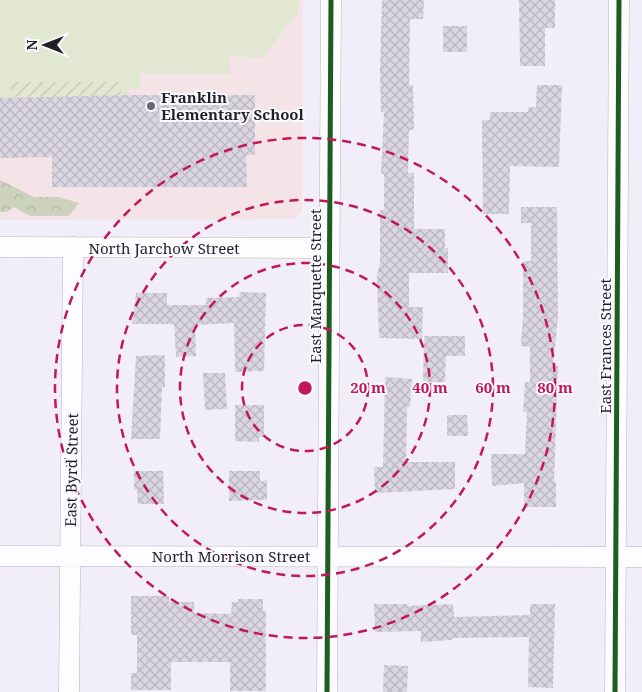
<svg xmlns="http://www.w3.org/2000/svg" width="642" height="692" font-family="'Noto Serif',serif">
<style>
.education{fill:#f4e4e8}
.forest{fill:url(#forest-crowns)}
.park{fill:#e2e7d1}
.garden{fill:url(#garden-furrows)}
.building{fill:url(#building-cross-hatch)}
.lines{fill:none;stroke-linecap:round;stroke-linejoin:round}
.street-casing{stroke:#b6b4be;stroke-width:21}
.street{stroke:#fdfcfe;stroke-width:20}
.cycleway-casing{stroke:#faf9fe;stroke-width:8}
.cycleway{stroke:#1b5e20;stroke-width:5}
.ring{fill:none;stroke:#c2185b;stroke-width:2.5;stroke-dasharray:9 6}
.poi-dot{fill:#6a6772;stroke:#faf9fe;stroke-width:2}
.labels{text-anchor:middle;dominant-baseline:central;stroke-width:4;stroke-linejoin:round;paint-order:stroke}
.poi-label{font-size:15px;font-weight:bold;fill:#221f29;stroke:#faf9fe;text-anchor:start}
.street-label{font-size:15px;fill:#221f29;stroke:#faf9fe}
.centre{fill:#c2185b;stroke:#faf9fe;stroke-width:2.5}
.ring-label{font-size:15px;text-anchor:middle;font-weight:bold;fill:#c2185b;stroke:#faf9fe;stroke-width:4;stroke-linejoin:round;paint-order:stroke}
</style>
<defs>
<pattern id="forest-crowns" width="20" height="18" patternUnits="userSpaceOnUse" patternTransform="scale(1.25)"><rect width="20" height="18" fill="#cdd2bd"/><path d="M2 6a3 3 0 1 1 6 0M12 15a3 3 0 1 1 6 0" fill="none" stroke="#b0b4a2"/></pattern>
<pattern id="garden-furrows" width="10" height="10" patternUnits="userSpaceOnUse" patternTransform="scale(1.25)"><rect width="10" height="10" fill="#e2e7d1"/><path d="M-1 1l2-2M0 10L10 0M9 11l2-2" fill="none" stroke="#c2c6b3"/></pattern>
<pattern id="building-cross-hatch" width="8" height="8" patternUnits="userSpaceOnUse" patternTransform="scale(1.25)"><rect width="8" height="8" fill="#d9d6e1"/><path d="M0 0l8 8M0 8l8-8" fill="none" stroke="#bab7c1"/></pattern>
</defs>
<rect width="100%" height="100%" fill="#f1eefa"/>
<path class="education" d="M0 0H303L302 212 295 219 0 220Z"/>
<path class="forest" d="M0 180 34 197H59L79 203 69 216H30L14 207 7 212H0Z"/>
<path class="park" d="M0 0H299L298 11 263 58 231 56 228 63 232 74 140 73V89H129L128 96H121V82H11L10 97 0 98Z"/>
<path class="garden" d="M11 82H121V96L10 97Z"/>
<path class="building" d="M382 0H424L423 19H410L409 85H413L414 130H409L408 173H414V229H445V248H448V273H409V307H423L422 339 379 338 377 275 380 263V210H384V174H381L384 112H381L380 71Z
M519 0H555V28H545V66H520Z
M443 26H467V52H443Z
M537 85H562L559 167 510 166 509 214H483L482 120H490V112H528L529 107H536Z
M128 95H255V155H246L247 187H52V157L0 158V98Z
M521 207H557L558 318 553 366H558L554 482H556V507H524V483L492 486 491 454H525L527 412H523L525 382H530V347L521 346 523 317V261H531V223H521Z
M240 292 266 293 264 371 235 372 234 323 195 325 196 356 176 357 174 324H132L136 293H167V305H206V298L239 297Z
M424 336H465V356H446L445 382H423Z
M165 355V387H162L160 439H131L136 356Z
M203 373H225L227 409 205 410Z
M385 377 412 379 410 407H407L406 462H455V489L375 493 374 467H383Z
M235 405H264V437H259V442L235 441Z
M447 415H467L468 436H447Z
M134 471H163L164 504H138L137 489 134 490Z
M229 471H260V481L267 480V500L229 501Z
M131 596H169V602H194V613L231 614 232 602H238V599H263V610L266 611V691H230V662H171V690H131V673H137V635H131Z
M374 604H407V606L453 604 454 617 530 615V604H555L553 688 528 687 529 637 452 638V640L421 642V631L375 632Z
M384 665 408 666 407 692H383Z"/>
<g class="lines">
<defs>
<path id="street" d="M0 247 328 248
M0 556 642 557
M69 692 73 247
M327 692 331 0
M615 692 619 0"/>
</defs>
<use href="#street" class="street-casing"/>
<use href="#street" class="street"/>
<defs>
<path id="cycleway" d="M327 692 331 0
M615 692 619 0"/>
</defs>
<use href="#cycleway" class="cycleway-casing"/>
<use href="#cycleway" class="cycleway"/>
</g>
<g class="ring">
<circle cx="305" cy="388" r="63"/>
<circle cx="305" cy="388" r="125"/>
<circle cx="305" cy="388" r="188"/>
<circle cx="305" cy="388" r="250"/>
</g>
<circle class="poi-dot" cx="151" cy="106" r="5"/>
<g class="labels">
<g class="poi-label">
<text x="161" y="97">Franklin<tspan x="161" dy="17">Elementary School</tspan></text>
</g>
<g class="street-label">
<text x="164" y="248">North Jarchow Street</text>
<text transform="translate(315 286) rotate(-90)">East Marquette Street</text>
<text transform="translate(605 346) rotate(-90)">East Frances Street</text>
<text transform="translate(71 470) rotate(-89)">East Byrd Street</text>
<text x="231" y="556">North Morrison Street</text>
</g>
</g>
<circle cx="305" cy="388" r="8" class="centre"/>
<g class="ring-label">
<text x="368" y="393">20 m</text>
<text x="430" y="393">40 m</text>
<text x="493" y="393">60 m</text>
<text x="555" y="393">80 m</text>
</g>
<g transform="translate(45 45) rotate(270)" stroke="#faf9fe" stroke-width="4" paint-order="stroke">
<path d="M0-4L9 19L0 12L-9 19Z" fill="#221f29"/>
<text y="-8" font-size="14" font-weight="bold" text-anchor="middle" fill="#221f29">N</text>
</g>
</svg>
